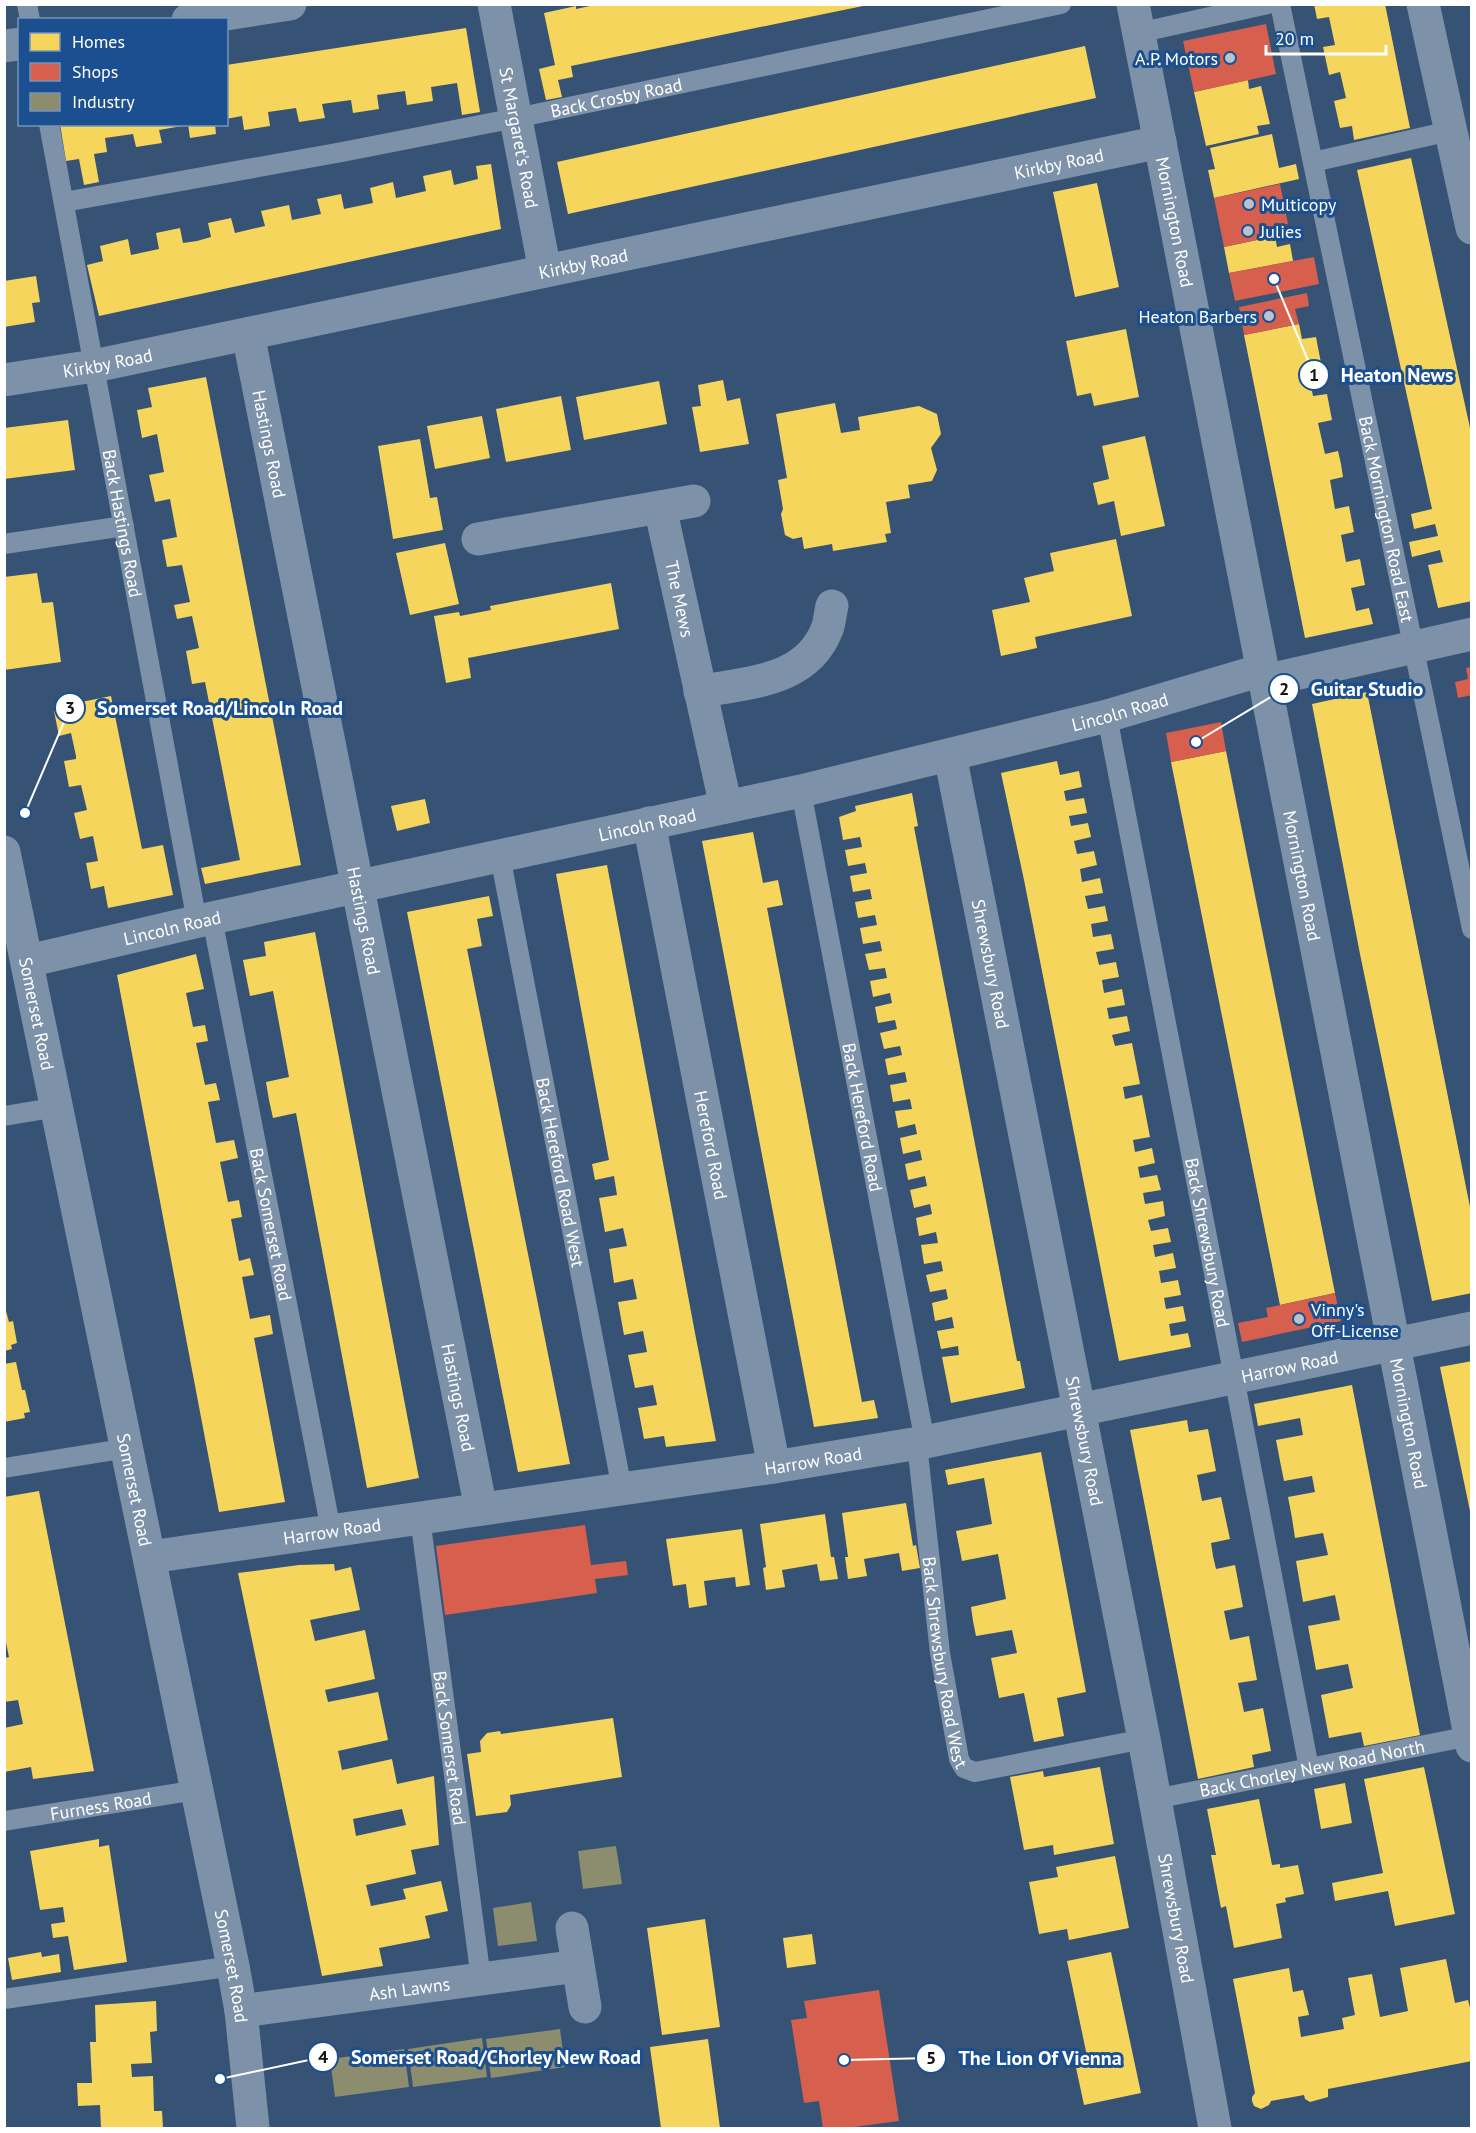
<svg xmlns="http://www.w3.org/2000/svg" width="1476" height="2133" font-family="'PT Sans',sans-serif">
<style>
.homes{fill:#f6d55c;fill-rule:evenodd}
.shops{fill:#d6604d}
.industry{fill:#8c8c6e}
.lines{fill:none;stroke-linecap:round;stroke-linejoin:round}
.service{stroke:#7d92a8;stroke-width:20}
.minor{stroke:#7d92a8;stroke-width:33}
.tertiary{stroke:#7d92a8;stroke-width:33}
.poi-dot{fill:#b9c2ce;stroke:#1b4f8f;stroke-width:2}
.labels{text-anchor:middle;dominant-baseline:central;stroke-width:6;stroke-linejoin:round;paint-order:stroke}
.poi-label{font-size:18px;fill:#fff;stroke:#1b4f8f;text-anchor:start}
.street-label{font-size:18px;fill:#fff;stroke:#1b4f8f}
.leader{fill:none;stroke:#fff;stroke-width:2}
.callout-dot{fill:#fff;stroke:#1b4f8f;stroke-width:2}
.mark-label{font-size:18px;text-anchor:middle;font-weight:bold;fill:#111}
.callout-label{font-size:20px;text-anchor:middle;font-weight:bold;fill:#fff;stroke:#1b4f8f;stroke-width:6;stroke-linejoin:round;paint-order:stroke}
</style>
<rect width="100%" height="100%" fill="#365274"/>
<path class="homes" d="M599 4H863V6L571 66 573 77 558 80 562 97 546 100 539 69 555 65 544 13 576 6V9Z
M1314 4H1385L1410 128 1354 140 1352 126 1340 128 1334 101 1346 98 1340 72 1329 75 1323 47 1335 45 1329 17 1317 19Z
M466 28 480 112 462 115 457 83 431 87 433 101 407 105 405 91 377 95 379 109 353 113 351 100 322 104 325 118 299 122 296 108 268 112 270 126 244 130 242 116 226 119V65Z
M1085 46 1096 98 568 214 557 162Z
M1248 80 1249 89 1261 86 1270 124 1257 126 1259 134 1206 146 1194 92Z
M60 124H182V126L159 130 162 143 136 147 133 134 105 138 107 152 94 154 99 182 84 185 79 159 66 161Z
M188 124H215L216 134 190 138Z
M1272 134 1279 168 1296 164 1299 179 1214 198 1208 170 1215 169 1210 148Z
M1411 158 1472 437V601L1438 608 1428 565 1443 562 1440 550 1412 557 1409 542 1438 536 1435 524 1414 529 1411 514 1432 509 1357 170Z
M491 164 501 229 99 316 87 265 103 261 100 246 128 239 131 255 159 249 156 233 180 228 183 243 197 241 211 237 208 223 231 218 235 233 265 226 261 211 289 205 292 220 321 214 317 199 341 194 344 209 373 203 370 188 393 182 396 198 426 191 423 176 451 170 454 185 478 179 476 166Z
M1097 183 1119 287 1075 297 1053 192Z
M1275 236 1277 247 1290 244 1293 261 1229 273 1224 247Z
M36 276 40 302 32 303 35 322 4 327V281Z
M1299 324 1302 339 1316 337 1321 363 1307 366 1313 396 1327 394 1332 420 1318 423 1325 454 1338 451 1341 464 1343 477 1330 480 1335 509 1349 506 1354 532 1341 535 1346 562 1360 559 1365 585 1351 588 1354 601 1356 611 1369 608 1373 624 1305 638 1244 335Z
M1126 329 1139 397 1094 406 1091 393 1077 396 1066 341Z
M206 377 301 865 205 884 201 868 240 860 205 682 192 684 186 651 199 648 192 616 177 619 174 605 190 602 182 565 167 567 162 540 177 537 170 499 155 502 149 475 164 472 157 434 142 438 137 410 152 407 148 388Z
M723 380 727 401 740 398 749 444 700 452 692 407 701 406 698 385Z
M659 381 667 424 584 440 576 397Z
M561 396 571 450 506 462 496 409Z
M835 403 841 433 860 430 858 417 919 406 937 414 941 434 931 448 937 470 932 481 908 485 910 498 886 502 891 533 885 534 887 542 833 551 832 544 804 549 802 537 793 539 785 535 781 514 783 509 778 480 787 478 776 414Z
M482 416 490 458 435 469 427 426Z
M68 420 75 470 4 479V428Z
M1145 436 1165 526 1121 536 1114 501 1098 505 1093 483 1109 479 1102 446Z
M420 439 430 498 437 497 443 530 393 539 378 446Z
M1116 539 1132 616 1035 637 1037 648 1001 656 992 610 1030 602 1024 578 1054 571 1050 553Z
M445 543 459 604 410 615 396 553Z
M37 573 42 603 53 602 61 662 4 670V577Z
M611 583 619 629 468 658 471 678 446 683 434 616 459 612 460 616 491 610 490 606Z
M1367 692 1472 1217V1293L1432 1301 1360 954 1312 704Z
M111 696 142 849 163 845 173 895 108 908 104 886 91 889 86 863 98 861 93 836 80 839 74 813 87 810 81 785 69 787 64 761 76 759V756L71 733 59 736 54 711 66 708V705Z
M1226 751 1335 1293 1280 1305 1171 762Z
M1057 761 1060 775 1079 771 1082 787 1064 791 1066 801 1084 798 1087 813 1069 816 1071 826 1088 823 1091 837 1074 841 1077 854 1094 851 1097 865 1080 869 1082 882 1100 878 1103 893 1085 896 1088 909 1105 906 1108 921 1091 924 1093 937 1111 934 1114 949 1096 952 1099 965 1116 962 1119 977 1102 980 1104 993 1122 989 1125 1005 1107 1008 1109 1019 1127 1016 1130 1031 1112 1035 1115 1046 1132 1043 1140 1084 1123 1087 1125 1099 1142 1095 1150 1137 1133 1140 1135 1152 1152 1148 1155 1163 1138 1167 1140 1178 1157 1175 1161 1190 1143 1193 1145 1204 1163 1201 1165 1216 1148 1220 1151 1231 1168 1228 1171 1242 1153 1245 1155 1257 1173 1253 1176 1268 1159 1271 1161 1283 1178 1280 1181 1295 1164 1298 1166 1309 1183 1306 1186 1321 1169 1324 1171 1336 1188 1333 1191 1347 1119 1361 1024 880 1001 773Z
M912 793 918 826 914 827 939 958 1017 1361H1020L1025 1388 951 1403 942 1357 959 1355 958 1346 941 1349 937 1331 954 1328 952 1317 935 1321 932 1303 948 1299 946 1289 930 1292 926 1275 943 1271 941 1261 924 1264 921 1245 938 1243 936 1232 919 1236 916 1218 932 1214 930 1204 914 1208 910 1190 927 1186 925 1176 908 1180 905 1164 922 1160 920 1150 903 1154 900 1138 917 1134 915 1124 898 1128 895 1111 912 1109 910 1099 893 1102 890 1085 907 1082 905 1072 888 1075 885 1059 902 1055 900 1046 884 1049 880 1033 897 1029 895 1020 878 1023 875 1007 892 1003 890 993 873 997 870 981 887 978 885 968 869 970 865 954 882 951 880 941 863 944 860 928 877 925 875 915 858 918 855 902 872 899 870 889 853 892 850 876 867 873 865 863 848 866 845 850 862 847 860 837 843 840 839 817 856 811 855 806Z
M425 799 430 823 397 831 391 806Z
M753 832 763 883 778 880 783 905 767 908 862 1402 874 1400 878 1418 814 1427 702 841Z
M607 865 695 1333 716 1441 666 1447 664 1436 644 1439 638 1408 657 1405 653 1385 635 1388 628 1355 647 1352 643 1331 624 1335 618 1302 637 1299 633 1279 614 1283 609 1249 627 1246 623 1228 605 1232 599 1198 617 1195 614 1176 595 1180 592 1164 609 1160 556 874Z
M489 896 493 916 477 919 482 946 467 949 570 1464 518 1472 407 912Z
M315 932 419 1478 367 1488 296 1113 273 1118 269 1100 266 1082 289 1077 273 991 250 996 243 960 266 956 264 942Z
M196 954 204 989 186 993 193 1027 205 1025 208 1041 196 1043 205 1085 216 1083 220 1100 208 1102 216 1143 234 1140 238 1158 220 1162 228 1202 239 1200 242 1217 231 1219 239 1261 250 1258 254 1275 242 1277 250 1319 270 1315 273 1334 254 1338 285 1502 219 1512 117 975Z
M4 1304 9 1322 13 1321 17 1343 11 1345 12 1349 4 1351Z
M1472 1361V1511H1470L1440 1367Z
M16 1362 22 1390H25L30 1412 24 1413 25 1418 4 1422V1364Z
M1352 1385 1420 1735 1364 1746 1361 1732 1329 1738 1321 1695 1353 1688 1348 1664 1316 1670 1308 1626 1340 1620 1335 1595 1303 1602 1296 1561 1328 1555 1323 1533 1295 1538 1292 1518 1288 1497 1315 1492 1312 1476 1284 1481 1280 1461 1276 1440 1303 1435 1300 1418 1258 1426 1254 1404Z
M1187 1420 1189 1432 1208 1429 1216 1471 1197 1475 1202 1501 1221 1497 1230 1539 1211 1543 1213 1556 1216 1569 1235 1565 1243 1607 1224 1611 1230 1640 1249 1636 1257 1680 1238 1683 1244 1712 1263 1708 1271 1751 1252 1755 1254 1767 1198 1779 1130 1430Z
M1041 1452 1086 1692 1057 1698 1064 1736 1034 1742 1024 1693 999 1698 991 1658 1017 1653 1012 1630 976 1636 973 1621 971 1607 1006 1599 998 1554 962 1561 956 1531 992 1524 984 1478 948 1485 945 1470Z
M39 1491 94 1771 33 1779 31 1767 4 1772V1728L23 1724 18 1700 4 1702V1658L9 1657 4 1633V1497Z
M906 1503 913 1546 916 1545 920 1568 902 1571 899 1553 864 1559 867 1576 848 1579 845 1557H848L842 1513Z
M825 1514 831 1557H834L838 1579 820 1581 817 1564 800 1567 782 1570 785 1587 766 1590 763 1568 766 1567 760 1524Z
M742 1529 750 1585 736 1587 735 1577 704 1581 707 1605 689 1608 686 1584 673 1586 666 1539Z
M334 1564 335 1571 351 1567 360 1610 310 1620 315 1641 365 1630 375 1679 325 1690 328 1702 378 1692 388 1740 338 1751 342 1770 392 1759 397 1784 434 1776 439 1845 411 1850 416 1874 366 1885 371 1906 406 1899 403 1889 441 1881 448 1911 425 1916 430 1938 379 1948 383 1966 322 1976 238 1573 299 1565ZM402 1809 406 1825 356 1836 353 1819Z
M613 1718 622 1777 510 1795 511 1805 507 1812 476 1816 467 1754 481 1752 480 1741 487 1733 500 1731 501 1734Z
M1100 1767 1114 1844 1054 1855 1053 1845 1024 1850 1010 1777 1043 1771 1044 1777Z
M1424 1767 1455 1914 1395 1926 1388 1891 1335 1901 1332 1883 1383 1873 1364 1779Z
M1345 1783 1352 1823 1321 1829 1314 1789Z
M1259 1799 1272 1865 1280 1864V1868L1298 1865 1304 1894 1285 1898 1286 1902 1276 1904 1282 1938 1234 1948 1226 1906 1221 1908 1211 1855H1216L1207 1809Z
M99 1839V1847L109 1845 127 1962 74 1970 68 1936 53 1938 51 1924 65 1922 63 1907 40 1910 30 1851Z
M1115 1856 1129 1928 1069 1940 1067 1929 1039 1934 1029 1882 1058 1877 1056 1867Z
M705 1919 720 2027 662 2035 647 1928Z
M812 1934 816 1964 787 1968 783 1938Z
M41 1952 42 1957 59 1954 61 1972 12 1980 8 1958Z
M1111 1952 1141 2093 1084 2105 1075 2063 1088 2061 1067 1961Z
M1446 1959 1455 2003 1468 2000 1472 2015V2061L1328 2089V2097L1310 2102 1305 2099 1304 2095 1271 2101 1269 2105 1261 2109 1254 2106 1252 2101V2097L1255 2093 1233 1979 1289 1968 1293 1992 1303 1990 1309 2015 1298 2017 1301 2037 1344 2029 1342 2018 1355 2015 1348 1978 1372 1974 1380 2017 1408 2011 1400 1968Z
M156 2001 157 2031 150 2032 152 2063 131 2064 132 2077 153 2076 154 2111H162L163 2128H101L100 2105 78 2106 77 2083H92L90 2042H96L95 2005Z
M708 2039 720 2128H661L650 2047Z"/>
<path class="shops" d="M1266 24 1276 74 1194 92 1183 41Z
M1280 184 1288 224 1274 227 1275 236 1224 247 1214 198Z
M1314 257 1319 284 1235 301 1229 273Z
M1307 293 1309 306 1295 309 1299 324 1244 335 1239 307Z
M1472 667V695L1458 698 1455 682 1468 679 1466 668Z
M1221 722 1226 751 1171 762 1166 733Z
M1335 1293 1341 1321 1242 1342 1238 1323 1268 1317 1266 1308Z
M585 1525 591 1565 626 1561 628 1575 595 1579 597 1593 445 1615 436 1546Z
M879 1990 899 2121 846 2128H823L819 2101 804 2103 791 2020 807 2018 804 2001Z"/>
<path class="industry" d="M616 1846 622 1884 583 1889 578 1851Z
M531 1902 537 1941 498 1946 493 1908Z
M560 2029 565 2067 491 2078 486 2039Z
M482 2038 487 2077 413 2087 408 2049Z
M404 2049 409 2087 335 2097 330 2059Z"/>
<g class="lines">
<g class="service">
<path d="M27 4 30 20"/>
<path id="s1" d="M1280 4 1472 929"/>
<path d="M1138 33 1268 4"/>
<path id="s2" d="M49 124 197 922"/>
<path d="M1313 162 1450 131"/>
<path id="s3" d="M64 202 342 152 516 118 1061 4"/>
<path d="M4 544 124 526"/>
<path id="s4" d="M1107 716 1309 1768"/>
<path id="s5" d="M801 791 925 1442"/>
<path id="s6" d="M500 856 622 1489"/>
<path id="s7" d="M212 918 331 1530"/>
<path d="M4 1116 58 1107"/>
<path id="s8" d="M917 1444 940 1653 959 1759 964 1768 975 1772 1144 1739"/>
<path d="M4 1468 128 1448"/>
<path id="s9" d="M420 1518 481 1979"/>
<path id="s10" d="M1155 1799 1470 1736"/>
<path id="s11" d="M4 1821 197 1790"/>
<path d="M4 1999 233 1966"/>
</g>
<g class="minor">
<path id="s12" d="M494 4 545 271"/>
<path id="s13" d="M1133 4 1472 1746"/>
<path d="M1423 4 1472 228"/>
<path d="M188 20 290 4"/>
<path d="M4 46 20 44"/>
<path id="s14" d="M248 334 481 1509"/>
<path id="s15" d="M4 380 94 366 1160 142"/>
<path id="s16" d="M660 507 726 807"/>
<path d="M478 539 694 501"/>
<path d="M1264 681 1472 634"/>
<path d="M700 692C748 682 807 682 827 629 830 622 830 613 832 606"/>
<path id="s17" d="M950 755 1144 1739 1215 2128"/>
<path id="s18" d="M649 823 774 1467"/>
<path id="s19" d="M28 961 212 918 801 791 1107 716 1262 670"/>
<path id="s20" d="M150 1557 774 1467 925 1442 1472 1328"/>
<path d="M572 1928 585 2007"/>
<path id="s21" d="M241 2011 578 1966"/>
</g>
<path class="tertiary" id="s22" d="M4 852 233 1966 241 2011 253 2128"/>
</g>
<g class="poi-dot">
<circle cx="1230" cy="58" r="6"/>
<circle cx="1249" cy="204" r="6"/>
<circle cx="1248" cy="231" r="6"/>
<circle cx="1269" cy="316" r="6"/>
<circle cx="1299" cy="1319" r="6"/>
</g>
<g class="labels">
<g class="poi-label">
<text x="1218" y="58" text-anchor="end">A.P. Motors</text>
<text x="1261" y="204">Multicopy</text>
<text x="1260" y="231">Julies</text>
<text x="1257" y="316" text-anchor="end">Heaton Barbers</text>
<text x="1311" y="1309">Vinny's<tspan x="1311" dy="21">Off-License</tspan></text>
</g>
<g class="street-label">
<text stroke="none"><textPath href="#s3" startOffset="562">Back Crosby Road</textPath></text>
<text stroke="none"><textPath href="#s12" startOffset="136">St Margaret's Road</textPath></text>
<text stroke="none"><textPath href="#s15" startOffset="1077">Kirkby Road</textPath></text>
<text stroke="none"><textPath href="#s13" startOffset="222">Mornington Road</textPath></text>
<text stroke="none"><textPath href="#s15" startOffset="591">Kirkby Road</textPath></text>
<text stroke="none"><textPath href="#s15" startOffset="105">Kirkby Road</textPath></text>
<text stroke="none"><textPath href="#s14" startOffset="112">Hastings Road</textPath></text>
<text stroke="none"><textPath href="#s1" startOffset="526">Back Mornington Road East</textPath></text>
<text stroke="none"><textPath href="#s2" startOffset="406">Back Hastings Road</textPath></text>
<text stroke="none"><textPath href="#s16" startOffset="94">The Mews</textPath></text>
<text stroke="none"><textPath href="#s19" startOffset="1120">Lincoln Road</textPath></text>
<text stroke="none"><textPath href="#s19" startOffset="634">Lincoln Road</textPath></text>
<text stroke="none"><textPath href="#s13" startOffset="888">Mornington Road</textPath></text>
<text stroke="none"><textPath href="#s14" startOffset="598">Hastings Road</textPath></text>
<text stroke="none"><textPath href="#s19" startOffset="148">Lincoln Road</textPath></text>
<text stroke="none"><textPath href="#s17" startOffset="213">Shrewsbury Road</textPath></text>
<text stroke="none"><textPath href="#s22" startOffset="165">Somerset Road</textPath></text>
<text stroke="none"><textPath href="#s5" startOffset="332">Back Hereford Road</textPath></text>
<text stroke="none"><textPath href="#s18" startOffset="328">Hereford Road</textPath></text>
<text stroke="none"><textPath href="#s6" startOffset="322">Back Hereford Road West</textPath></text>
<text stroke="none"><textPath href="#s7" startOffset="312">Back Somerset Road</textPath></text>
<text stroke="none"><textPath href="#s4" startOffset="536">Back Shrewsbury Road</textPath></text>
<text stroke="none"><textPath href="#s20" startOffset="1156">Harrow Road</textPath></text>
<text stroke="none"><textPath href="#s14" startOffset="1084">Hastings Road</textPath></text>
<text stroke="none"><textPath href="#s13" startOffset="1446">Mornington Road</textPath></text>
<text stroke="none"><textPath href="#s17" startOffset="699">Shrewsbury Road</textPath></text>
<text stroke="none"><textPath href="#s20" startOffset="670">Harrow Road</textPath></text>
<text stroke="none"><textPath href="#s22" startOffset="651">Somerset Road</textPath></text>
<text stroke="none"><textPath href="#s20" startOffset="184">Harrow Road</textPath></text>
<text stroke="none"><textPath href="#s8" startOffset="220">Back Shrewsbury Road West</textPath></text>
<text stroke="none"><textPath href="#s9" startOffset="232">Back Somerset Road</textPath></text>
<text stroke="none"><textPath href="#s10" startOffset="160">Back Chorley New Road North</textPath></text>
<text stroke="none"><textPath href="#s11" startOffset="98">Furness Road</textPath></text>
<text stroke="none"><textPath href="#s17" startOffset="1185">Shrewsbury Road</textPath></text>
<text stroke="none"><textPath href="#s22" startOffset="1137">Somerset Road</textPath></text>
<text stroke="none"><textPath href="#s21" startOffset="170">Ash Lawns</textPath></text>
</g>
</g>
<path class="leader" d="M1274 279L1314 375M1196 742L1284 689M25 813L70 708M220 2079L323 2057M844 2060L931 2058"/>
<g class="callout-dot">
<circle cx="1274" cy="279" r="6"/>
<circle cx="1196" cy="742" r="6"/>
<circle cx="25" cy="813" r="6"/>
<circle cx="220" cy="2079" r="6"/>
<circle cx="844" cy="2060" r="6"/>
<circle cx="1314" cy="375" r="15"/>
<circle cx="1284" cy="689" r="15"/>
<circle cx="70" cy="708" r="15"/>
<circle cx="323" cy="2057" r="15"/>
<circle cx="931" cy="2058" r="15"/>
</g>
<g class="mark-label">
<text x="1314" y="381">1</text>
<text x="1284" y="695">2</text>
<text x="70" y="714">3</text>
<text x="323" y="2063">4</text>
<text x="931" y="2064">5</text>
</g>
<g class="callout-label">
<text x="1397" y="382">Heaton News</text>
<text x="1367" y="696">Guitar Studio</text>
<text x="220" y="715">Somerset Road/Lincoln Road</text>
<text x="496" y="2064">Somerset Road/Chorley New Road</text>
<text x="1040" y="2065">The Lion Of Vienna</text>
</g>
<rect width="1476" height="2133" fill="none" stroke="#ffffff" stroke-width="12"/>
<rect x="18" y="18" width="210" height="108" fill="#1b4f8f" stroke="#7695bc" stroke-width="1.5"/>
<rect x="30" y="33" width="30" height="18" fill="#f6d55c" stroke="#7695bc" stroke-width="1.5"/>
<text x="72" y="48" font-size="18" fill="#ffffff">Homes</text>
<rect x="30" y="63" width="30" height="18" fill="#d6604d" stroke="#7695bc" stroke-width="1.5"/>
<text x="72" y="78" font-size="18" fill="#ffffff">Shops</text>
<rect x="30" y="93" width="30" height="18" fill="#8c8c6e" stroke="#7695bc" stroke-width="1.5"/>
<text x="72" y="108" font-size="18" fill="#ffffff">Industry</text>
<path d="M1266 45v9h120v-9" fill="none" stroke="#ffffff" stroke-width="3"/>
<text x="1275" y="45" font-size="18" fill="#ffffff" stroke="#1b4f8f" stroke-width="4.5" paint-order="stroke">20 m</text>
</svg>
